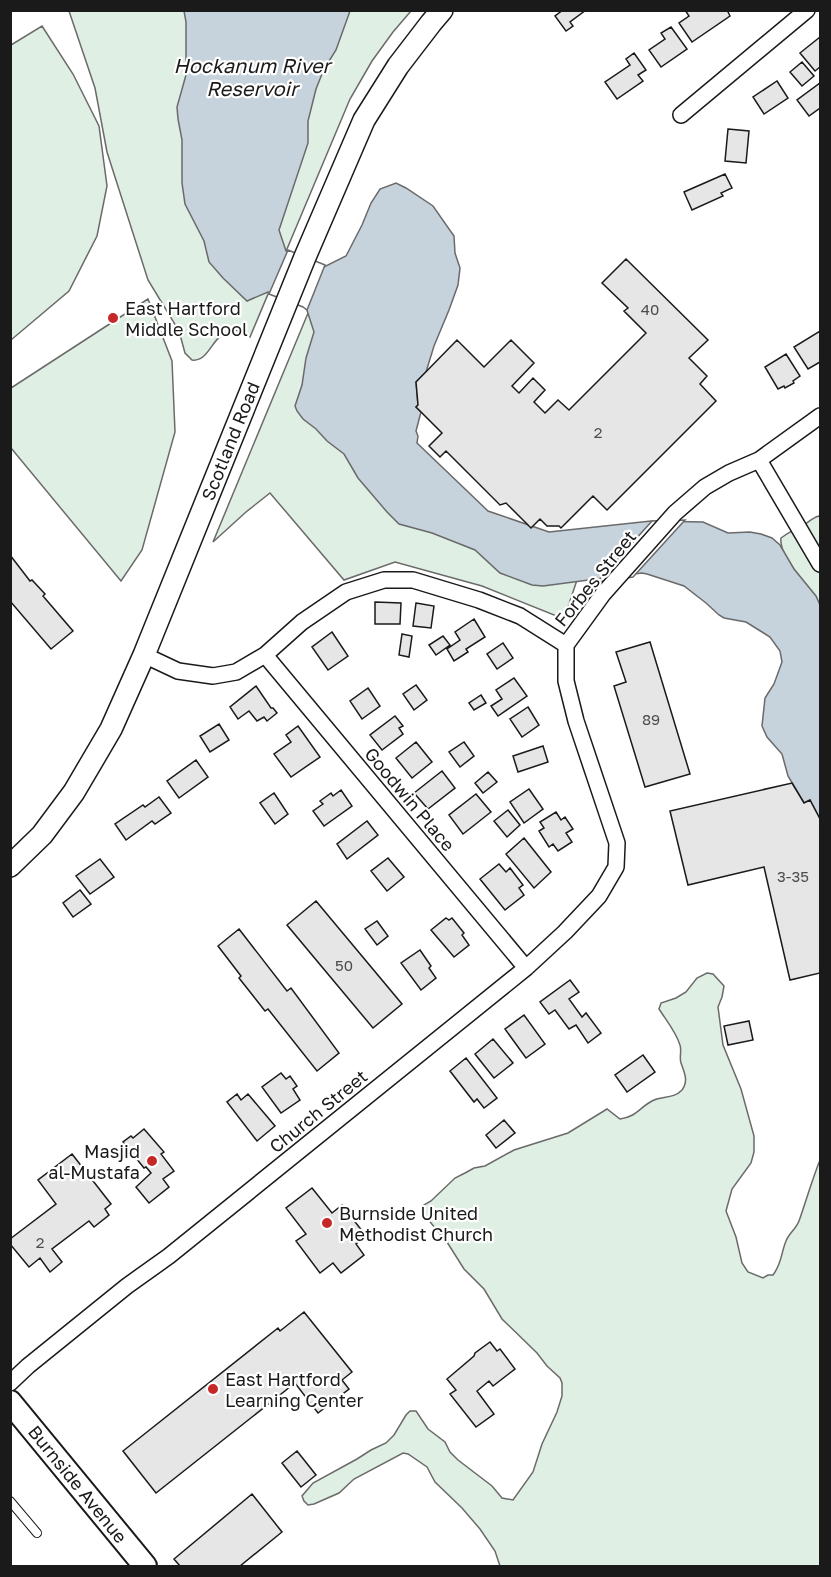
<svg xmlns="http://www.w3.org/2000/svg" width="831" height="1577" font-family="'Golos Text',sans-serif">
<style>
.green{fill:#e0efe3;stroke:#6a6a6a;stroke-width:1.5}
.water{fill:#c6d2dc;stroke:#6a6a6a;stroke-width:1.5}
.pier{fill:#fff;stroke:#6a6a6a;stroke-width:1.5}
.building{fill:#e6e6e6;stroke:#1a1a1a;stroke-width:1.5}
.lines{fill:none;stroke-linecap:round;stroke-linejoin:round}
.service-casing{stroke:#1a1a1a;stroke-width:10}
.minor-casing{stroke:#1a1a1a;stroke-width:18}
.secondary-casing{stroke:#1a1a1a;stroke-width:24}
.primary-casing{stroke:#1a1a1a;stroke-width:26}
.service{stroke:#fff;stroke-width:8}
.minor{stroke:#fff;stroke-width:15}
.secondary{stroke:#fff;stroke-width:21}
.primary{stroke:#fff;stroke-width:22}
.poi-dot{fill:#c62828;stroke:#fff;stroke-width:2}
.labels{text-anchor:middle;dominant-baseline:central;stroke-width:4.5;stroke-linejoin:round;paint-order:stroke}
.number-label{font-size:15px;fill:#4d4d4d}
.poi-label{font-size:18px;fill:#1a1a1a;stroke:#fff;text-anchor:start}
.street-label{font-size:18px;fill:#1a1a1a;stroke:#fff}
.water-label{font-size:20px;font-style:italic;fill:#1a1a1a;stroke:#fff}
</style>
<rect width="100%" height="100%" fill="#fff"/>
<path class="green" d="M69 11H411L393 32 372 61 350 99 250 337 236 330C231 332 226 333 222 335 211 342 207 362 192 360L185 353 179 331 148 280 107 152 95 88Z
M42 26 73 74 99 126 107 186 97 236 69 291 11 340V45Z
M318 289 406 481 586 553 564 619 482 586 395 562 344 580 270 493 246 512 213 542Z
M148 299 172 361 175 432 142 550 121 581 11 448V388Z
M819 516 820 518V605C811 587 778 557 781 538 790 531 791 532 800 527 807 524 811 518 819 516Z
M707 973 713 974 724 986 722 997 718 1007 723 1045 741 1089 754 1136V1152L751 1163 732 1189 726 1211 736 1237 742 1263 748 1272 763 1278 768 1275H773C782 1263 781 1253 786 1241 789 1233 796 1229 799 1221 806 1201 812 1180 820 1160V1566H500L495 1551 480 1529 462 1508 435 1482 427 1467 408 1454 403 1453 354 1479 339 1493 314 1504 308 1505 304 1501 302 1496 313 1483 357 1459 371 1450 386 1443 394 1435 406 1415 410 1411H416L428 1429 445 1442 450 1452 458 1460 492 1486 502 1498 513 1500 533 1472 542 1444 557 1412 562 1396V1383L560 1378 547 1366 537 1353 502 1319 484 1289 464 1269 447 1242 425 1216 422 1206 431 1201 455 1178 465 1173 474 1168 485 1166 514 1150 568 1133 607 1109 620 1119C636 1117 639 1108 652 1101 661 1096 674 1099 682 1090 689 1081 684 1072 681 1063 679 1057 682 1051 680 1045 676 1032 666 1020 659 1009L661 1003 676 998 686 992 697 978Z"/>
<path class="water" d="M184 11H350L336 50 324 69 316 89 308 121V143L279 230 286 251 324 267 346 256 362 225 371 203 380 189 396 183 406 188 433 206 454 236 455 253 460 268 458 285 449 310 434 346 426 372 416 382 418 405 416 407 421 412 416 431 418 436 417 443 488 511 549 532 651 521 703 522 728 533 750 532 761 534 772 538 780 545 794 569 816 596 820 605V819L810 800 804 803 788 776 782 754 767 737 762 726 765 698 774 684 782 662 780 651 770 637 746 622 724 618 719 615 706 603 684 586 647 574 642 573 543 586 532 585 500 573 475 550 432 533 399 524 387 512 358 478 344 454 327 441 316 429 303 419 297 411 295 406 302 385 306 358 314 332 305 304 268 292 247 301 223 278 209 262 204 241 185 204 182 183V140L178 119 177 107 186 75V22Z"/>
<path class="pier" d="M288 250 325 265 307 310 303 307 269 294Z
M685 520 633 577 597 582 652 521Z"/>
<path class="building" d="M563 10H586L570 22 573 26 566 31 555 16Z
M685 10H727L730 16 692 42 679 23 689 16Z
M671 27 687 49 661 67 649 50 665 39 661 33Z
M820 37V67L815 71 800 53Z
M634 53 646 70 638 75 643 81 617 99 605 82 630 65 626 59Z
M802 62 814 76 802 86 790 72Z
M777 81 788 98 764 114 753 97Z
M820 83V108L809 116 797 100Z
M728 129 749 131 746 163 725 161Z
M725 174 732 188 721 193 723 196 692 210 684 192Z
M626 259 708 340 689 358 707 376 700 384 716 401 607 510 593 496 561 528 559 526H547L540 519 531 528 506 503 500 505 446 451 440 457 429 446 442 433 416 407 418 405 416 382 457 340 484 367 511 340 534 363 512 386 519 393 533 378 545 390 534 402 545 413 558 400 569 410 646 333 624 311 628 308 602 283Z
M820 331V362L808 369 794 347Z
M786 354 800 376 793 381 794 383 785 388 784 386 778 389 765 367Z
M10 555 30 581 32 580 45 594 43 596 73 631 51 649 10 601Z
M375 602 401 603 400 624H375Z
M416 603 434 606 431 628 413 626Z
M474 619 485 637 466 649 468 652 454 661 447 649 460 640 455 632Z
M332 632 348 656 328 670 312 647Z
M402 634 412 636 409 657 399 655Z
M443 636 450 645 436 655 429 645Z
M650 642 690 774 645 787 614 686 626 682 616 652Z
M503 643 513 658 497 669 487 654Z
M514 678 527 696 498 716 491 706 502 699 496 690Z
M416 685 427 700 414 710 403 694Z
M256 686 271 708H273L277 713 267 721 264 717 257 721 249 711 238 719 230 707Z
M368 688 380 706 362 719 350 701Z
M481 695 486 703 474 710 469 703Z
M528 707 539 725 522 737 510 719Z
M395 716 403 726 399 728 403 734 382 750 370 735Z
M219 724 229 740 210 752 200 736Z
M298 726 320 757 291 777 274 754 291 742 286 735Z
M416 742 432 762 412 778 396 758Z
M464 742 474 756 460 767 449 752Z
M543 746 548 762 518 772 513 756Z
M196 760 208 777 179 798 167 781Z
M442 771 455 788 428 809 414 793Z
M488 772 497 782 483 793 475 783Z
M792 783 804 803 810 800 820 819V973L790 980 764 867 688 885 670 811Z
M529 789 543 809 524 823 510 802Z
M341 790 352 806 324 826 313 811 323 804 320 801 331 793 333 796Z
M274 793 288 814 275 824 260 803Z
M476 794 491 812 463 834 449 815Z
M159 797 171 813 155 824 152 821 126 840 115 824 143 805 145 807Z
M508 810 520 825 507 837 494 821Z
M556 812 561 820 565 817 573 829 566 833 572 842 558 851 553 844 549 847 539 831 544 828 540 822Z
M367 821 378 835 347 859 337 844Z
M524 838 551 872 534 888 506 854Z
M388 858 404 877 387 891 371 871Z
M100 859 114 877 90 894 76 876Z
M499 864 506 872 510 868 523 885 519 888 524 895 505 910 480 879Z
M80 890 91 904 73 917 63 903Z
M316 901 402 1004 373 1028 287 925Z
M446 918 449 920 452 918 464 933 462 935 469 945 454 957 431 930Z
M377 921 388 936 377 945 365 929Z
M239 929 287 991 291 988 339 1053 317 1071 268 1009 265 1011 239 978 241 976 218 946Z
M420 950 431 966 429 968 436 978 421 990 401 963Z
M570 980 579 992 569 999 582 1017 586 1013 601 1033 588 1043 576 1025 569 1029 555 1010 549 1014 540 1002Z
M524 1015 545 1044 526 1058 505 1029Z
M749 1021 753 1040 728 1045 724 1026Z
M493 1039 513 1063 494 1078 475 1054Z
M643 1055 655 1072 627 1092 615 1075Z
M466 1058 497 1098 484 1108 477 1099 474 1102 450 1071Z
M281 1073 286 1079 290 1076 297 1086 293 1089 300 1100 281 1113 262 1087Z
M237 1094 241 1100 248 1094 275 1126 257 1141 227 1102Z
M504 1120 515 1133 496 1148 486 1135Z
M144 1129 164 1152 161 1154 174 1171 163 1179 169 1187 149 1203 136 1187 151 1173 146 1167 144 1168 123 1142 131 1136 133 1138Z
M72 1154 111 1204 105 1209 109 1215 94 1227 89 1221 52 1249 62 1262 50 1272 40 1258 29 1267 10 1244V1239L56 1204 38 1180Z
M312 1188 332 1213 342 1205 366 1236 356 1244 364 1255 341 1273 333 1263 320 1273 296 1241 306 1234 286 1208Z
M304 1312 352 1372 342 1380 349 1389 318 1413 295 1383 156 1493 123 1451 278 1328 280 1331Z
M490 1342 497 1351 500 1349 515 1369 493 1386 489 1381 477 1391 494 1414 476 1427 450 1394 456 1390 447 1379 474 1356 475 1353Z
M297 1451 316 1475 301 1487 282 1463Z
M252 1494 282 1532 240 1566H180L174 1559Z"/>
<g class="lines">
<defs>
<path id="service" d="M10 1501 37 1533"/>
<path id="minor" d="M681 115 807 10
M759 460 820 564
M144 655 178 671 213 676 236 672 265 655 302 622 346 592 384 580H413L479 600 520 616 566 645
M265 655 526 968
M10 1383 28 1366 127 1286 169 1256 526 968 565 932 599 896 616 867 617 843 576 721 566 681V645L603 594 675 513 705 487 729 473 759 460 820 416"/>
<path id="secondary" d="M10 866 42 835 74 792 111 729 144 655 305 257 364 120 398 66 431 23 442 10"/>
<path id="primary" d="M10 1402 145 1566"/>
</defs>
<use href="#service" class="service-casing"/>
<use href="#minor" class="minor-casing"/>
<use href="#secondary" class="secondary-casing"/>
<use href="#primary" class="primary-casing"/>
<use href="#service" class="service"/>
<use href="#minor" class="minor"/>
<use href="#secondary" class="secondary"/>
<use href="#primary" class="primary"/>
</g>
<g class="poi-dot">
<circle cx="113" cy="318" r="6"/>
<circle cx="152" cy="1161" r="6"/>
<circle cx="327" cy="1223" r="6"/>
<circle cx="213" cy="1389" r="6"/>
</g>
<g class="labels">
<g class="number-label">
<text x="650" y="309">40</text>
<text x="598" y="432">2</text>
<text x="651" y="719">89</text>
<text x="793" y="876">3-35</text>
<text x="344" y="965">50</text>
<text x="40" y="1242">2</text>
</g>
<g class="poi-label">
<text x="125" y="308">East Hartford<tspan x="125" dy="21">Middle School</tspan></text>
<text x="140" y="1151" text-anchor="end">Masjid<tspan x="140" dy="21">al-Mustafa</tspan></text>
<text x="339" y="1213">Burnside United<tspan x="339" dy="21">Methodist Church</tspan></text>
<text x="225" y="1379">East Hartford<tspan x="225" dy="21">Learning Center</tspan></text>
</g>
<g class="street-label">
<text transform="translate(230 441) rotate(-68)">Scotland Road</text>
<text transform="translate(595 578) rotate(-51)">Forbes Street</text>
<text transform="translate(410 799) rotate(50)">Goodwin Place</text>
<text transform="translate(318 1111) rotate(-39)">Church Street</text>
<text transform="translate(78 1484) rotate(51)">Burnside Avenue</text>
</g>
<g class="water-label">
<text x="252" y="65">Hockanum River<tspan x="252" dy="23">Reservoir</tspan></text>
</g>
</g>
<rect width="831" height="1577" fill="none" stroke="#1a1a1a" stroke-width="24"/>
</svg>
